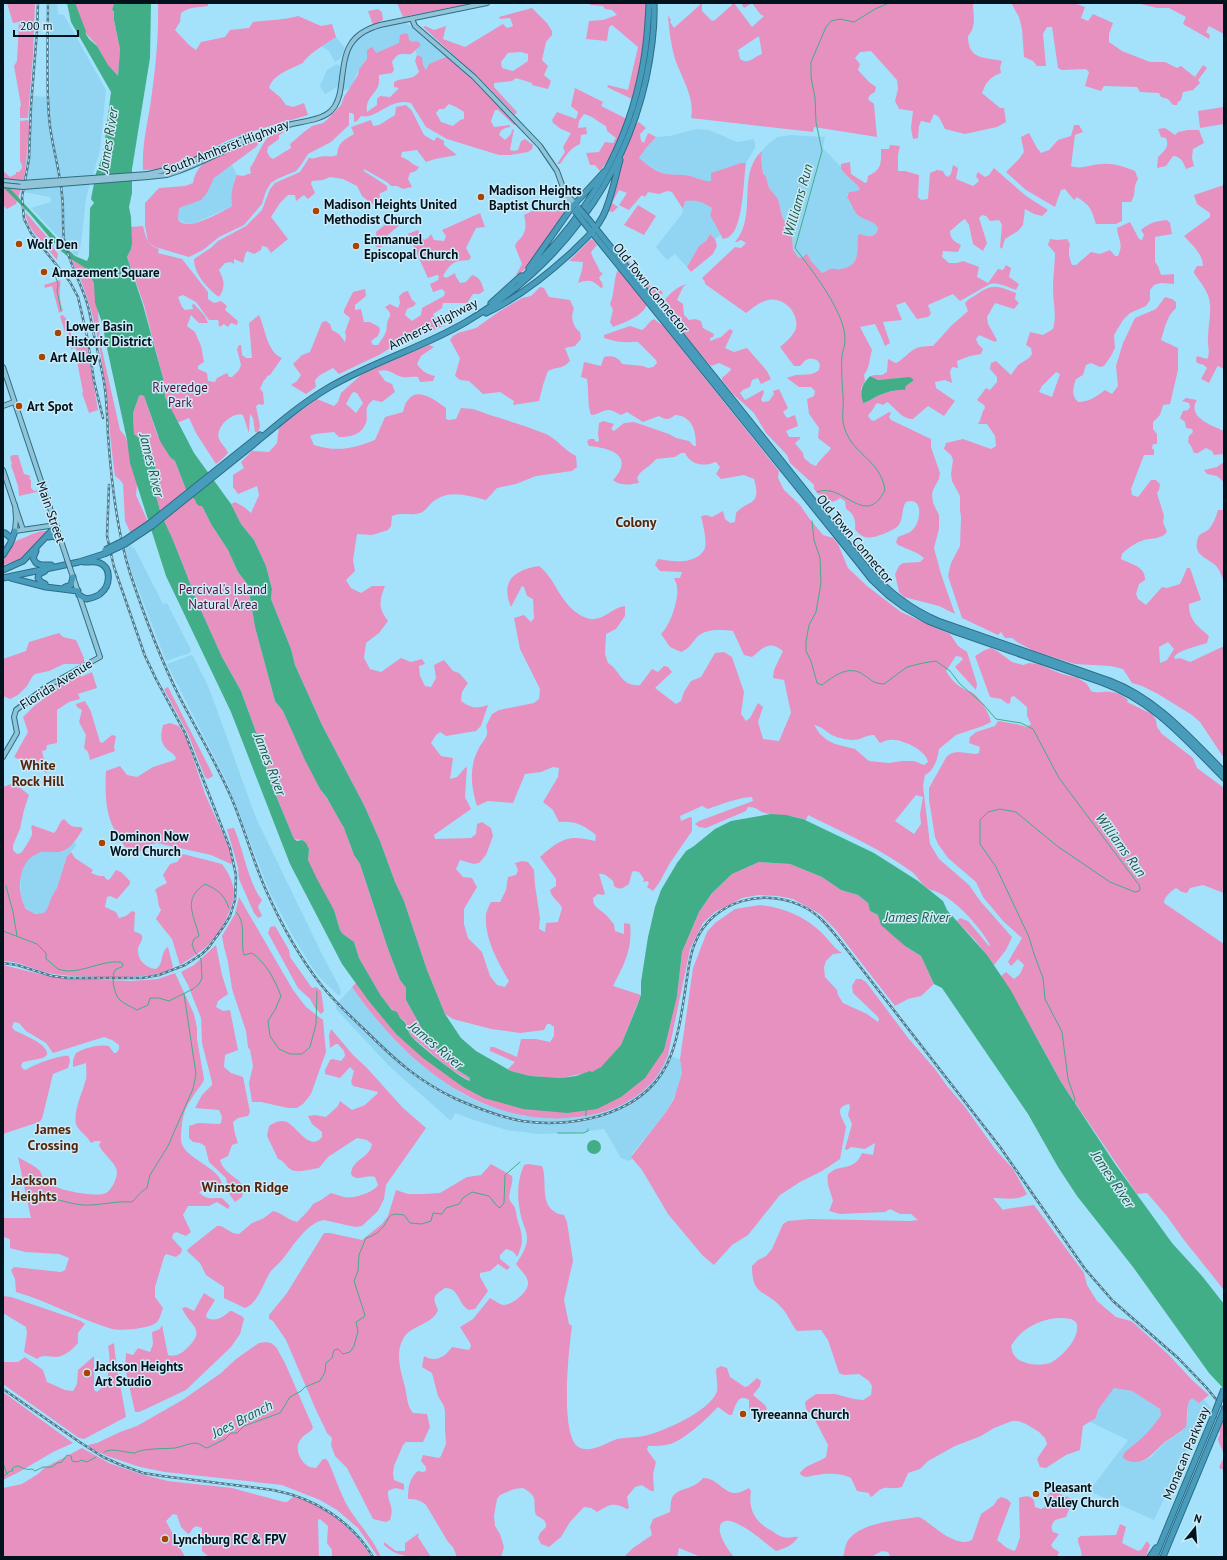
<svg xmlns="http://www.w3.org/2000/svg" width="1227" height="1560" font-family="'PT Sans',sans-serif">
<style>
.built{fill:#91d5f2}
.green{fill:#e791c1;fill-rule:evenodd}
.water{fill:#41ae87;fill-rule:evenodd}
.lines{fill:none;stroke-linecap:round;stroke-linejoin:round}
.stream{stroke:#41ae87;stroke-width:1}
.river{stroke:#41ae87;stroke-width:4}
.major-casing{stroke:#2e6c84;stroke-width:6}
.highway-casing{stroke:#2e6c84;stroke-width:7}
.major{stroke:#91c4d7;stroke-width:4}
.highway{stroke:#479cbc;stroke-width:5}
.rail-casing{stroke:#517a8b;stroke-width:2.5}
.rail{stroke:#cceaf7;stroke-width:1;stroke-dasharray:3;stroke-linecap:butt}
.major-bridge-casing{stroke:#2e6c84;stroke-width:6;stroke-linecap:butt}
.highway-bridge-casing{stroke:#2e6c84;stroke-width:7;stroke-linecap:butt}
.major-bridge{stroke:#91c4d7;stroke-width:4}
.highway-bridge{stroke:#479cbc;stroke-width:5}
.poi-dot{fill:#a64400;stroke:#cceaf7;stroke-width:1.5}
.labels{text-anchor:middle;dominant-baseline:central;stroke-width:3;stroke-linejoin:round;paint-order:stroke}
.street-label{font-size:13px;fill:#00131c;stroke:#cceaf7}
.poi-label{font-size:13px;font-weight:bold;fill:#00131c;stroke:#cceaf7;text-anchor:start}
.park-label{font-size:13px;fill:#501039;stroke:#cceaf7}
.water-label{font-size:14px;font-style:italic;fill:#1d5742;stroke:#cceaf7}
.neighbourhood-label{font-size:14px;font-weight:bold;fill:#54250b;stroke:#cceaf7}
</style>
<rect width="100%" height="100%" fill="#a4e2fc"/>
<path class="built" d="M50 3H57L58 14 64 15 106 90 100 151 86 198 81 244 77 257 31 208 51 202 50 197 23 192 33 96 50 97Z
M398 23H406L415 27 448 56 429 64 426 70 423 65 422 57 417 55 415 50 420 46 409 40 376 53 367 59 359 69 354 81 350 88 342 92 347 57 356 39 368 31Z
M336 37 345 48 341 58 335 62 329 51 321 46 325 42Z
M337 64 341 67 339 86 325 94 320 86 327 70Z
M696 129 709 130 737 142 745 141 753 139 755 142V148L746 163H741L712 173 711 181 707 182 690 176 665 174 645 164 639 158 646 148 656 137 670 136Z
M791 135 825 137 823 148 841 167V169L859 186 860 189 857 191 849 192 847 195V197L851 202 856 214 864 219 875 223 878 228V231L874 235 866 237 861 234 858 241 859 250 855 261 849 267 841 269H830L822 273 811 261 807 253 803 257 799 258 793 250 792 236 782 216 778 199 769 188 766 177 764 176 761 159 762 151 767 145 777 137Z
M232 165 237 175 234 181 233 194 231 201 232 206 195 223 187 224 178 220 179 208 207 193 213 178Z
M692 199 703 202 712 208 710 215 721 235 715 239 710 234 706 241 699 246 687 267 675 254 667 260 656 247 682 214 685 201Z
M131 545 132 548 134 547 163 604 167 603 191 650 190 653 166 661 130 568 125 547Z
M191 655 193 656 209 688 256 818 321 952 340 988 341 993 339 996 323 981 313 969 293 936 270 893 226 780 167 664Z
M74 842 77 845 67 856 57 888 52 896 47 909 44 913 41 914 32 913 24 906 21 894 20 877 24 864 31 857 40 852 71 845Z
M352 987 372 1013 403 1048 417 1060 461 1093 478 1102 502 1110 524 1116 573 1118 595 1115 611 1110 625 1102 640 1092 660 1071 668 1055 680 1059 682 1073 676 1093 666 1112 632 1154V1159L629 1161 621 1158 604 1129 573 1133 539 1134 507 1130 477 1121 455 1113 451 1121 389 1066 336 1009V1005Z
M1114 1388 1132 1391 1160 1409 1161 1415 1149 1433 1123 1455 1134 1462 1143 1461 1151 1457 1166 1442 1181 1432 1187 1421 1188 1405 1192 1397 1199 1402 1204 1399 1211 1408 1185 1454 1154 1520 1089 1491 1128 1440 1088 1421 1096 1418 1098 1410Z"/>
<path class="green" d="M7 3H35L33 54 28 118H20V107L21 105 14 66 17 61 19 22 13 23Z
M75 3H114L112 10 114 11V20L120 49 118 76C106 71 103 53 95 43 89 37 81 29 78 21 76 17 75 8 75 3Z
M158 3H208V6C196 8 191 6 181 13L180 22 175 30 189 45 196 50 201 42 225 37 230 30 249 28 253 22C266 20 287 20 298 16L321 26 332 24 336 37C327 43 308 54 303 63 291 69 273 74 269 88L280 97 286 105 293 107 304 103 308 115C281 123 253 130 226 141 216 146 206 152 196 157 179 165 162 170 143 170 142 147 146 130 150 107 155 73 159 38 158 3Z
M397 3H472L403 17Z
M591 3H647C646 34 644 70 632 99L607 87 608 85 628 90 638 47 612 25 609 27 607 41 586 39 589 21 603 20 617 15 612 10 605 9 603 6 590 5Z
M702 3V11L712 21 715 20 734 3 752 27 764 16 761 15 752 3 744 8 741 3H973C973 15 977 26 968 36 968 60 984 57 1002 61L1000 67 1001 73C990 77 986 82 982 93L1000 108H1004L1006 122 997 127 965 134 945 129 939 117 934 114 930 123 921 121 919 126 918 138 913 139 911 128 913 111 899 109 895 101 898 89 897 80 871 51 860 52 855 58 860 64 858 70 869 82 876 87 875 92 870 95 868 99 874 104 877 137 814 127 813 132 691 118C695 97 682 79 675 59 671 45 669 31 668 16L669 17 671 20 670 22 674 28ZM759 36 762 54C753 57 749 65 740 59L738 50Z
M1011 3H1074L1085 7 1081 18 1088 21 1093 14 1113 23 1109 34V42L1122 51 1150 62H1165L1177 68 1181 66 1195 77 1203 65 1207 68 1198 80 1200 83 1193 90 1183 92 1181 100 1178 102 1177 105H1173L1168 99 1161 97 1159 93 1140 92 1137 87 1104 86 1101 91 1085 86 1089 72 1086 69 1062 70 1058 68 1052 27H1047L1043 34 1046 66H1037L1033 61 1024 57 1022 29 1019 17Z
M1137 3H1224V34L1209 26 1206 32 1210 35 1209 39 1183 24 1186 17 1169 8H1157Z
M532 8 547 23 552 31V35L546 42 542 60 548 66 544 75 551 81 548 89 532 85V83L516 78 512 81 494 83V87L517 112 515 115 484 83 423 27 425 26 434 30 446 26 443 39 465 47 503 24 507 28 513 26 510 18 500 19 499 17ZM521 52 528 54V61L513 71 502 68 501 62 508 53Z
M378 9 382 12 383 20 373 25 368 11Z
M405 33 408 34 409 40 413 42 416 41 420 43V46L411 54C401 55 399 51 392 62L394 70 392 73 379 75C379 78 379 80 379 82 378 94 365 96 367 112L377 105V99L380 96 390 97 399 88 394 87V82C403 77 412 81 419 72L415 61 417 55 422 57 423 65 426 70 429 64 448 56 475 81 517 125H514L498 110H495L491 121 494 127 510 125V127C504 128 501 129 499 135L505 140 511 134 512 130 514 129 510 150 514 151 518 150 521 141 525 139 533 145 532 149 528 152 510 155H499L447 139 426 127 411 103C390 97 377 120 361 116L357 121 354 122V115L352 113H349V125L331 142 308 154 301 165 296 171 277 179 271 183 266 191 262 204 244 225 219 237 203 250 189 257 155 247 148 242 145 226V203L159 188 185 186 193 183C194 176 198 168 203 164 209 159 255 137 261 137V140L256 147 214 178 207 193 201 200 179 208 178 220C180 222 183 224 187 224 198 225 222 212 232 206 230 197 233 183 237 175L243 176 251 173 250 168C258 157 262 140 274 131 278 128 284 127 289 126L290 129 279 135V139L268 147 267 152 270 157 273 159 291 148 290 144 304 132 312 126 323 123 328 119 341 105 344 97 358 75 359 69 367 59V50L372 47 376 53 399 43 400 35ZM449 104 456 107 464 112V119L460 120 453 126 441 122 436 113 439 109H444Z
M575 88 603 102 601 106 627 119 613 154 600 171 595 165H590L586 153 599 152 605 142 613 143 616 138 607 131 606 126C598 122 593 116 584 114L579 121 578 128 586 127 587 134 581 135 580 144C570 148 566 156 560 164H557L565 152 563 147 571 133 561 129 553 123 552 120 557 112 576 119 578 112 571 106Z
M406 105 412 111 424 135 434 141 437 137 444 141V145L457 155C448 157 435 158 426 162L417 150 402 152 401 157C409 159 412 165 419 167L416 171 410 173 408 179 412 187 403 189 397 186H391L387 182 364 169V171L387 186V190L379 194 383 204 375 201 372 204 362 196 357 186 343 179 330 177 323 180 312 181 311 184 315 193 308 199 304 195 296 201 295 195H288L280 203 271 217 288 239 271 253 267 247 262 246 261 250 254 254 247 251 245 255 243 263 234 259V264L231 262 225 263 219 270C224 280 226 287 219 297 207 288 194 274 194 259L212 247 218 241 246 226 262 210 270 189 275 183 300 172 309 158C314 159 315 158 319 157 325 155 330 158 337 155 339 141 343 141 354 134L351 127 371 120 373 126 379 125 395 115 396 107Z
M1224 107V124L1200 128 1198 111Z
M28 120 30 124 24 180 21 181V189L16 204 7 209 3 205V171L10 177 16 174V172H19C23 168 23 166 20 161V121Z
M639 122 646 128 640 134 641 141 644 143 648 133 656 137 646 148 639 158C646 164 656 172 666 174 674 175 682 174 690 176 698 178 704 182 711 181V173L741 163H746C743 181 744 226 729 237 728 238 725 238 723 239L710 215 712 208C703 202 696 199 685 201L683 209 672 192 667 191 659 194 648 192 645 197 642 195 629 210 619 205 627 193 619 190 612 203 618 207 613 212 608 211 624 154 636 124Z
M1074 125H1079L1083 132 1075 135 1071 166C1082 170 1091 164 1102 164 1114 163 1124 167 1135 171L1138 179C1132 189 1137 193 1131 202H1122V221L1116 224H1096C1092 210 1090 205 1077 197L1074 200 1065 189 1061 190 1055 207 1026 190 1006 172 1019 159 1024 152 1021 137 1029 133 1037 148 1041 153 1049 150 1058 140 1071 136Z
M1165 128 1175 135 1178 132 1188 130H1199L1204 143 1193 149 1192 158 1194 166 1186 169C1183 162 1182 157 1173 156L1166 166 1157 168 1158 157C1164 152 1170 146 1166 138L1161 137 1158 129Z
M890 145 900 146 898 155V171H905L919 175 918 197 921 200 928 199 930 173 937 170 943 171 945 175 948 177 951 174 953 165 958 168 956 179 973 186 979 181 976 176 978 172 985 177 989 175 994 168 1026 196 1048 210 1042 216 1034 214 1025 209 1023 225 1018 231 1005 239 1002 249 1000 247 1002 225 999 220 990 221 986 216 982 215 979 218 987 243 983 251 973 244 969 225 965 219C958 223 956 227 950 231 950 239 955 242 961 245L958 252 943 251 942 257 949 263H957L963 261 979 267 977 277 988 283 998 269 1003 270 1006 265 1011 268 1009 277 1019 284 1016 290C1007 287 999 282 990 284L960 301 953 294 928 305 931 314 928 317 917 319 905 302 896 305 902 320 883 322 890 343 885 346 880 334 875 324 860 327 872 350C869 360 870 367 864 375L865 381 861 388 863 403C869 402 874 397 880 395 888 392 897 389 905 389L906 386 914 380 903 378 878 380 871 377 873 375H882L887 372 888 359 896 363C905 359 910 349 920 347 924 346 929 346 933 346L951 326 968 311 965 303 968 300C990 286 990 282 1016 293L1015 299 1019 303 1014 309 995 303 987 317 988 324 997 340 995 342 979 335 976 339 978 344 983 349 981 354 970 356 957 361 958 368 952 367 950 372 952 383 945 380 935 382 936 388 955 401 944 416 928 406 913 419C902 420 895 407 887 402L883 405 878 403 875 405C874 410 870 412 868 416L871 420 874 421 889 412 891 413 889 417 891 420 931 439V447L940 473 939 479 933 490 932 495 933 503 939 515V529L934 548 941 574 955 614 939 606 904 597 899 592 895 574 899 566 903 563 920 562 924 558 917 553 898 545 896 542 898 537C902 535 907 534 910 532 921 526 925 495 906 502 901 509 904 519 898 526 893 531 871 540 865 537 861 536 857 532 855 529 856 520 854 514 846 509L845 501 840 498C829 507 822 498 814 489V485L812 483 790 463 787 455 766 433 754 413 733 394 722 380V378L731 370 730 368 719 363 711 366 709 364 661 307C665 297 677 286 687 284L683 287 677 300 683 304 684 315 689 320 695 319 701 321 703 328 714 334 713 337 710 338V341L721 337 730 329 733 331 725 348 734 352 747 348 767 371 771 379 761 384 758 378 752 380 750 387 743 390 740 393 745 400 763 390 764 392 761 400 763 402 769 401 774 394 773 391 779 389 788 408 783 412 787 418 795 415 798 426 786 431 789 437H800V439L795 443 803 453 804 458 811 464 816 466C819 460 829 452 831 448L818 438 819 428 809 414 807 399 814 396 815 391 811 387H799L787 378C790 377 794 375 797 375 805 374 812 376 819 370L820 364 817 360C808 357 806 359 800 366H794L780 347C785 343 794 335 796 328 799 312 783 297 768 300 759 302 753 308 746 313L705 284V282L702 278 735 247 741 248 746 243 741 240 737 242H735C758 216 736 174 762 151L761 159 763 173 766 177 769 188 778 199 782 216 792 236 793 250 799 258 803 257 807 253 811 261 822 273C825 272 828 269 831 269 833 268 837 270 840 269 861 267 857 250 858 235L861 234C868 238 877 237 878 228 874 220 865 221 859 216 853 212 852 203 847 197L849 192 857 191 860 189C857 183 846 176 841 169V164L850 162 851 174 865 183 867 182 868 176C882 169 881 164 881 149H889Z
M1224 185V369L1218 366 1217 367 1209 383 1201 379 1207 368 1204 365 1197 363 1196 360 1197 356 1207 359C1211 352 1207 345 1208 338 1208 323 1214 305 1206 291 1203 285 1198 279 1194 273V271L1197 266H1203C1203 254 1192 245 1184 236L1210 217V213L1197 204 1194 195Z
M559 201H563L566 205C566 217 527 274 516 275L522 264 515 246C516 242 518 241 521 238 527 230 526 223 524 215L539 208Z
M638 205 656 216 644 235 624 225Z
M26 213 54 245 53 247 58 254 57 260 34 233 29 225 25 214Z
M480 213 485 227 476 228 466 248 471 257 469 260C453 261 451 263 443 276L446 278 455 273 456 277 460 283 466 282 472 275C480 277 482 283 484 291L479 294H473L467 303H443L442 308 433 314 434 317 441 320H450L443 326 390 348 381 354 339 374 333 368 320 375 315 380 316 387 306 394 291 385 297 381 301 375 293 364 302 355 310 352 322 322 326 321 330 324 332 330 339 334 345 342 346 337 345 332 350 318 344 313V310L353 292 365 289 366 296 355 305V310L361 309 364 322H370L379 327 380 330 378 336 371 341 373 345H378C383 337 387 334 387 324 388 315 395 317 385 307L390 304 398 308 400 303 399 296 404 292 408 291 412 300 416 303 414 306 407 309 405 315 412 321 421 315 422 308 444 296 445 292 442 289 433 292 430 284 438 280 439 276 437 275 428 278 408 234 418 230 424 240 428 238 431 234 434 240 444 241 446 236 442 230Z
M397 215 401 224C392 232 383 236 381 248L375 246 377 241 376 232Z
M1167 220 1170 223 1172 234 1155 237V262L1158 266 1161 275 1174 274V284L1161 283 1154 285 1150 290V300L1146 306 1130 313 1123 320 1114 335 1115 348 1111 356 1104 366 1100 367 1091 363 1086 365 1083 375 1076 379C1073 387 1071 396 1078 402 1089 402 1096 397 1105 390L1112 394 1118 386 1116 366 1123 343 1135 318 1156 309 1165 297 1172 299 1176 302V308C1166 317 1165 328 1161 340L1178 348V370L1170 404 1163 405 1160 415 1153 422V429L1157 434V444H1153L1152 448 1154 450V455H1144L1131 489 1132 495 1138 497 1151 480H1156L1160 484 1159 490 1157 493 1164 516 1163 522 1167 532C1162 539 1152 538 1144 540 1135 543 1128 548 1122 554L1121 559C1130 564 1146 566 1145 580L1139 584 1136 594 1138 599 1146 605 1162 587 1167 588 1180 584 1187 568H1190L1201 600 1189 604C1188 619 1198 627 1209 636L1207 643C1198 646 1179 650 1174 657L1175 659 1180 658 1190 662 1222 647 1224 648V758L1200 722 1192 715 1158 694 1142 686 1132 683 1123 669 1110 666 1075 664 1034 651 1017 642 1012 638H1005L1001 632 998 635 962 618 948 576 951 563 960 546 961 517 960 510V496L952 481 951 474 953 460 951 455 944 449 946 443 963 439 991 449 996 446 995 436 987 424H978C982 418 981 413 985 408L984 405 977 400 986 388 990 390 997 382V377L990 369 991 363 996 361 1011 375 1018 365 1029 358 1032 354 1031 348 1026 345 1030 332 1043 335 1053 329C1057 315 1053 303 1053 288 1053 276 1055 265 1055 253L1048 245 1050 239 1058 240 1067 239 1070 244C1068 252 1069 257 1072 265H1076L1091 252 1100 254 1110 250 1115 256H1118C1124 243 1118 240 1117 228L1130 222 1139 239 1142 240 1144 235 1141 230C1149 223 1156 221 1167 220ZM1056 372 1060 374 1052 397 1039 392 1042 386ZM1168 642 1174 649 1167 660 1160 663 1159 647Z
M143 226C146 238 147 245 159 249L158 253 182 259 208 292V299L214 303 221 301 227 306 225 310 238 321 237 325 231 323 228 327 224 324 220 327 218 324 219 323 218 320H209L196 302 183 295 178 297 182 307 185 310 193 309 192 305 194 304 205 316 208 323H199L191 315 187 326 195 332 201 346 204 362 198 366V369L207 373 208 381 215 382 217 378 227 373 229 377H232L239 370 241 365 237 349 239 345H241L242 355 246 358H252L249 323 259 315C265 328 267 352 282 358L270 375 267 376 266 379 264 380 260 389 263 392 264 403 263 405 259 404 256 406 260 426 258 433 255 432 253 418 250 414 249 433 243 415C232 412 215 427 219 439 221 444 226 447 228 453L221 460 216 464 196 433 189 418 177 423 165 397 163 378 144 305 127 257 131 249V227Z
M710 234 715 239 717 246 713 254 691 272 687 267 699 246 706 241Z
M592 239 597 245 591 252C593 260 598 265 600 272L603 273 599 278 602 283 603 287 601 288C593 280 588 279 578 283L582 270 583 262 569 261 590 240Z
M622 254 650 286 659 288 663 293 657 297H653L621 256Z
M71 259 86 268 96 283 100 341 120 430 125 436 133 458 138 476 136 495 148 522 131 534 125 521 123 484 119 479 115 476C105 403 106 326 71 259Z
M618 269 647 304C644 316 623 323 613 327L610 322 613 310 610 304C615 292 613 281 618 269Z
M60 280C61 284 60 286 60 290 59 297 61 305 63 311L59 313 52 286 45 288 44 285Z
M540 287 544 288 549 297 570 300 574 309C570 317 573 327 580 332L581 339 575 346 565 348 570 361C562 370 558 366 548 371L543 385 539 401 513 405 514 401 500 392 483 394 469 381 460 380 455 376 460 358 450 340 453 336 458 333 476 328 500 311 522 298 531 296Z
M63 315 69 322 68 323 72 337 74 338 75 344 86 342 98 410 89 413 82 393 83 392 76 356 78 354V351L75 348 71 349 68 332H65L60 316Z
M654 319 663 326 779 471 778 478 784 490 800 505 809 518 823 535 833 538 838 544 848 568 867 586 901 612 950 634 958 646 967 652 977 684 976 690 955 667 963 659 961 657 956 656 946 671C950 678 956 685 964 689 966 691 970 691 973 693 979 697 990 714 991 722L983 726 956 735 939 749C938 758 934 771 925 775L923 786 930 844 939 859 969 885 981 902 1012 937 1006 950 994 965 975 940 957 921 960 918 968 921 989 946 990 945C980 927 956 900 937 892 934 890 931 891 929 889 920 884 918 876 912 872 882 850 849 835 816 819L808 815 806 820C793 814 779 817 765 813 757 811 758 807 748 807L746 811 706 828 699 827 695 824 699 821 753 801 752 797C737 798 722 804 708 809L702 806 680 816 681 821 690 817 692 818V831L670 863 659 883 653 891 647 887 649 883 647 881 643 882 644 879 639 872 634 871 632 872 629 884C623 888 620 891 614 886L613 881C609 878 605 873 599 874L605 894 603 895 598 894 593 898C593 908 599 908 605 914 609 917 610 921 614 924L615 931 624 934V924L625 923 630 924C633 948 624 965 613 986L641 995 621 1045 610 1059 596 1071 561 1078 530 1076 511 1071 508 1069 515 1062 490 1051V1047H494L517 1057 521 1039H536L550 1042 554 1036V1027L550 1024H547L544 1030 520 1033 491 1029 453 1019 445 1014 427 970 404 901 395 882 380 841 364 805 322 725 295 665 291 649 271 599 272 589 266 566 254 540 241 524 231 504 235 502 244 507 251 513 259 495 257 486 238 494 233 487V475L244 468 241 462 252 451 269 452 277 443 279 427 317 399 334 406 338 402 341 393 362 374 429 345 434 347 421 356 417 364C422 371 426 374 435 376L433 381 420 382 418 377C412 376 408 378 402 377 392 374 389 368 378 371L385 381 392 384 395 392 382 402 373 400C362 409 369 414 366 423 361 435 351 437 339 437L334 432 315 434 310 436 314 445C337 452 352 449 375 440L385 417 403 412C404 408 405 403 408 400 418 386 436 401 446 408V419L449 420 456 419 461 408 473 409C497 418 522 424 546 434 557 439 564 450 576 456L577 467 572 471 536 476 516 484 497 488 486 500C469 496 452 490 437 499 430 502 427 511 420 513 411 516 402 512 392 516L391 526 388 530 372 535 357 534 353 560 355 571 346 580 351 588 361 593 372 586H385C379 601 378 608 388 621L379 633 366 643 364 658 370 669 381 672 401 658 411 662 422 659 425 664 419 666 420 676 425 686 431 687 436 678 434 665 444 660 453 671 459 673 468 683 462 692 461 701C471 708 476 709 488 705L481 726 476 731 446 736 440 732 436 735 431 743 441 756 453 758 450 779 457 777 465 768 467 767 465 797 471 809 434 835 435 839 471 838 476 834 477 824 482 822 491 828 493 836 486 855 479 863 474 864 460 860 456 869 463 877 472 878 477 887 464 909V924L468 938 482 952 490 976 497 985 505 987 509 981C498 962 484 938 486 914 487 910 489 906 491 902H500L506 890 508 877 516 875 518 870 515 863 522 861 528 862 534 870 535 885 540 918 539 929 545 932 546 923 558 922 562 908C559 901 551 898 550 890L556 886V879L540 857C560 839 568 834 595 841L596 835C583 825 576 821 559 822L553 810 543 802 558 777 559 768 553 767 541 772 525 774 513 803 488 801 477 806C472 790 470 776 474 760 475 756 477 752 479 748 483 740 490 737 486 726L492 714 499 710 534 703 539 699 540 689 520 649 514 618 524 615 531 622 534 618 533 599 527 596 524 587 522 586 511 607C500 581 514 570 539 566 556 579 558 601 580 615 584 617 590 620 594 619 606 618 614 607 625 606V616L616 629 606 634 605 654 608 663C621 671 621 687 640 685L652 669 658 672 664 666 668 667 672 672 655 688 676 704 681 701 684 692 691 681 701 677 715 653 724 652 732 657 744 692 741 714 746 721 750 718 758 703 763 707 758 722 763 739 779 741 791 713 784 680 773 678 774 670 783 651C769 640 764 647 752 657L744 655 733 631C721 630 707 628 697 637 692 643 689 649 681 652L670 647 661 634C670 626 679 600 677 587 677 584 675 581 674 578H680L682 572 660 571 655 565 658 559C672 562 698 565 705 548 707 541 703 524 701 516L706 515 712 517 723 511 725 519 730 523 735 522 736 513C748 499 762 507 754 479L744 475 721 479 716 474 720 467 716 462C703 467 691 465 685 453H681L675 457 656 459C650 467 641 469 637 478L639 483C629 485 620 486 613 480 635 456 611 448 589 446L587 442 589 439H594L596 442 599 441 598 434 599 423 603 421 614 424 611 429 614 431 624 423 634 422 669 434 676 438 689 441 694 446H696C696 430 692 416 675 415 669 420 666 420 659 416L643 422 627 412 621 415C618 414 613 410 609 410 602 410 598 415 591 415 587 403 589 391 587 379L581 377 584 362 601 366 604 357C611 355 619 357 622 364L643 366 648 368 653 367 657 363 656 360 638 342C633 341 629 343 624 342 617 342 611 340 604 338V335L630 326 642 330C647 327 648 322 654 319ZM354 392 357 393 363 403 356 413 346 404 352 393ZM814 725C822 726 827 733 834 736 841 739 855 742 862 738 867 736 869 735 874 735L880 743C883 742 886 740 889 740 901 738 926 750 928 762L924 765 914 761H902L889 763 869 761 855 749 835 744 827 740 820 734ZM916 795 923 797 920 814 921 824 914 834 895 821Z
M141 395 144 396 157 434 170 457 175 461 187 492 195 500 196 503 202 506 211 524 228 550 238 572 248 585 255 627 275 701 283 711 320 789C330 802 339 817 346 833 350 844 353 855 360 864L388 949 400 980 406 988V1000L421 1027 426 1034V1038L441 1052 446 1060 453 1065V1067L470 1078V1081L449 1068 411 1036 405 1021 400 1018 382 998 359 958 354 942 343 934 340 930 334 910 316 879 308 860 309 849 302 840 294 839 272 786 265 763 263 751 241 691 222 657 199 606 173 540 161 514 153 485 155 477V471L147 445 134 434 133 413 139 396Z
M1186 398 1197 400C1186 417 1213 426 1224 431V454L1214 455 1212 451 1206 448 1198 453H1194L1191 446 1188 442 1189 436 1193 432 1192 429 1186 428 1185 422 1180 418 1183 411 1188 410 1190 407 1189 403 1182 401Z
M13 455H18L24 474 31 476 29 478 31 481V488L34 491 40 490 41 491 19 496 18 486 11 465 12 464 10 457Z
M1224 462V482L1217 476 1207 474 1204 470 1217 467Z
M1218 510H1224V581C1222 577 1220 571 1217 567 1210 559 1194 556 1197 543 1198 532 1203 534 1208 530 1213 525 1216 517 1218 510Z
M42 531H48L32 549 21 559 3 565V561L13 542C23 539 32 533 42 531Z
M59 633 63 637 76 640 84 658V664H64L49 671 35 674 32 677 27 686 18 695 10 699 3 696V659L26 651 29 642Z
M991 648 997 651 1012 662 1023 665 1029 663 1038 664 1062 674 1078 678 1087 684 1091 691C1098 694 1103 691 1110 692 1117 692 1123 696 1128 700L1127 702 1152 714 1156 720 1157 727 1162 734 1193 758 1197 768 1224 788V893L1203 885 1190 888 1187 893 1182 892 1176 888C1171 891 1164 897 1164 903L1224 944V1290L1184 1240 1166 1215 1147 1193 1137 1194 1061 1082 1040 1043 1001 976 1006 972 1014 979 1020 974 1024 965 1018 959 1011 966 1008 962 1022 938 1003 921 983 897 976 882 948 858 938 844 935 837 929 800V788L947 756 952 753 958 752 976 754 979 753 980 747 969 743 970 737 976 732 995 726 998 721 1016 724 1027 727 1031 724 1027 716V707L1014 696 1011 697 1010 703 1008 704 1001 699 990 697 975 656 985 650Z
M79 671 81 677 92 672 97 688 78 694 80 699 69 702 57 710V743L47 745 46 750 42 751 47 773 14 757 28 732 23 717 33 707 57 688 56 685Z
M168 687 210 769 213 776 208 779 205 777 188 734 164 689Z
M85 701C86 704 90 708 91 712 94 722 97 732 100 742L102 743 112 735 116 736 114 747 115 751 90 760 88 752 84 748 86 735 79 722 82 710 77 707 76 704Z
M170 723 179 726 186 737 205 794 231 852 233 862 231 864 211 855 157 843 148 845 141 851 125 847C121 840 116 834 113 827 105 810 105 790 106 771L120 766 127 775 137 777 153 767 175 760 176 758C174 754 172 753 169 751 160 744 160 736 163 725Z
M11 784 18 786 29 795 24 810 20 829 13 845V850L17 854 21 853C24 850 30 839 32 835 33 831 30 829 32 825L54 833C59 829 58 822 64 819 71 826 70 827 81 827L83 829C78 836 74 845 65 850 57 854 50 851 41 852 39 852 36 855 33 856 17 867 17 893 26 909L35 914 44 913 47 909 52 896 57 888 67 856 71 852 75 858 93 870 91 873 99 876H104L107 880 110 879 116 870 121 872 130 881V884L117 899 110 896 107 897 105 907 116 912 119 918 126 916 132 911 135 912 134 931C137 933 141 933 142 936 143 941 139 944 138 949 137 960 146 968 156 969 164 964 160 952 168 947L173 967C159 982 74 977 53 974 36 971 20 961 3 961V787Z
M234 828C243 848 249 885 262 900L258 907 262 916 258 918 254 913 239 879 238 867 227 829Z
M183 854 222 864C228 872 234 883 234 893 233 909 220 934 208 945 200 953 189 959 180 965L172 939 156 919 161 910C157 904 159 897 155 890L157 888 167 883 163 875 170 864 177 862Z
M759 862 790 864 822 877 841 890 858 895 868 903 870 911 878 915 905 946 921 956 934 984 921 996 908 999 895 1006 835 929 820 914 793 899 778 896 759 895 742 898 715 912 703 923 690 949 668 1055C664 1064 660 1073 653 1081 636 1100 611 1112 586 1116 485 1132 407 1065 352 987L356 983 396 1034 463 1087 567 1113 677 996 682 952 699 912 712 893 732 874Z
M239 897 293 990 306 1007 323 1020 326 1052 311 1094 303 1104 297 1108H288L261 1102H252L249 1083 253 1066 250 1050 248 1047 246 1031 232 989 228 962 224 947 222 936 235 914Z
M760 905C783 907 806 917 822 933 828 939 836 950 842 953L833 954 826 961 824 967 825 977 837 990 838 995 843 1003 867 1014 878 1022 879 1019 877 1016 853 993 852 986 856 979H861L866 982 909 1039 935 1069 947 1086 965 1107 995 1149 1013 1169 1027 1194C1019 1201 1002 1198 993 1198L1003 1210 1006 1209 1034 1205 1084 1273 1087 1285 1097 1301 1116 1317 1131 1321 1136 1325 1169 1355 1192 1380 1209 1395 1199 1403 1192 1398C1185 1404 1188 1418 1186 1427 1179 1433 1172 1437 1165 1442 1152 1453 1142 1470 1123 1458 1123 1453 1126 1451 1130 1448 1145 1436 1150 1431 1161 1415L1160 1409 1132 1391 1114 1388 1098 1410 1096 1418 1083 1426 1080 1450 1066 1455 1046 1468 1040 1467 1037 1459 1047 1444 1045 1438 1039 1432 1026 1424 1018 1421H1012L994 1428 981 1436 955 1446 928 1461 920 1469 908 1473 902 1487C887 1491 886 1482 872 1497L870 1496 869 1493 857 1491 851 1478C841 1473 828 1473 817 1475 811 1475 807 1479 801 1475L800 1473C806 1464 818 1463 826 1457L828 1445 814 1418 806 1409 805 1403 806 1401 816 1394H835L854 1399 863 1400 871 1395 872 1386 869 1381 859 1374 844 1375 839 1373 828 1340 821 1330 797 1331C791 1324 788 1314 781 1307 765 1289 752 1297 752 1266L758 1260 766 1256 772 1249 783 1224 788 1221 810 1219 911 1221 918 1220 911 1214H900L890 1209 885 1212 840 1214 829 1211 833 1201C831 1192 826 1184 828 1174 830 1173 833 1170 836 1169 848 1166 856 1167 862 1153L873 1155 875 1143 865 1149 851 1147 847 1150 845 1149 852 1124 848 1115 850 1107 849 1104C832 1107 844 1120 846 1127L840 1159 822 1171 800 1182 780 1195 748 1235 732 1245 714 1265 703 1256 668 1214 642 1170 631 1157 666 1112 674 1099 682 1073 680 1059 693 968 707 932 715 923 735 909ZM1062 1318 1071 1319 1076 1322C1082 1336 1063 1356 1052 1362 1042 1367 1020 1365 1014 1355 1012 1353 1012 1349 1011 1346 1021 1328 1042 1318 1062 1318Z
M275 926 289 950 290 957 312 988 316 987 321 991 324 1011 321 1014 315 1008 310 999 298 988 268 933 270 927Z
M216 945 222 975 228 994 218 1001 216 1007 223 1011 230 1010 238 1050 225 1055 224 1067 231 1073 243 1077 250 1112 248 1116 238 1118 233 1122 235 1134 238 1143 232 1145 228 1156 220 1160C224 1174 237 1176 244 1187L242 1197 235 1202 230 1195 226 1178 209 1162 205 1146 200 1143 193 1142 189 1138V1126L198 1123 219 1124 221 1123 222 1117 219 1110 195 1108 202 1095 212 1085V1082L202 1043 201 1018 188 985 181 972 194 965Z
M3 965 44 975 105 980 131 981 158 979 175 973 194 1014 197 1028V1039L204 1079C203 1084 199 1087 196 1092 192 1098 186 1106 184 1114 182 1120 181 1132 181 1138 179 1159 225 1167 222 1188L214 1191H201L199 1192C205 1200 213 1198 222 1198L230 1206 228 1209 217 1202 209 1206H188L183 1215 191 1232 186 1236 176 1232 173 1234 172 1238 182 1249 181 1253 176 1257 166 1254 164 1257 155 1287V1297L163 1308C161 1313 160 1319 157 1322 151 1329 119 1331 112 1329 79 1319 50 1302 16 1292L15 1279 11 1270 14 1267 61 1272 65 1270 69 1258 59 1254 25 1252 10 1248V1239L3 1237V1218H31L18 1157C24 1161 34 1165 39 1170 44 1176 40 1179 49 1184 59 1190 96 1198 106 1193 112 1190 117 1178 117 1172 116 1162 102 1154 99 1145L101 1141H95L91 1143C87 1135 79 1132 76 1124 73 1112 83 1091 86 1079 87 1074 86 1068 86 1063L73 1067V1060L76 1053C85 1048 98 1044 109 1046L114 1053H116L119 1049V1045L112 1040 104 1037 53 1053 46 1043 26 1031 19 1023 14 1022 12 1027 14 1030C23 1035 49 1044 47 1055L43 1058 23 1062 21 1066 23 1069 26 1070C32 1065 62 1054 69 1056L70 1061 68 1068 53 1074 42 1119 39 1122 3 1134Z
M331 1029 353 1055 367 1068 402 1107 426 1128 386 1185 384 1199 378 1211 362 1226 355 1227 324 1220C307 1222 292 1248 282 1260 279 1264 274 1267 271 1271 264 1281 258 1304 245 1308L224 1298V1287L206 1275 200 1263 187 1251 188 1249 217 1226H221L233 1233 239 1234 252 1223 264 1218 273 1211C282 1213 288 1220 297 1222L308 1211 313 1204 321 1200 331 1193C335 1194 340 1196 344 1197 353 1199 373 1193 378 1185L375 1177C366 1174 356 1183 351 1174 352 1159 370 1158 372 1144L367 1140 357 1138 328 1157 319 1168C311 1169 297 1174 290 1169 285 1165 283 1160 278 1159L267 1136 269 1126C273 1123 281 1119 287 1122 297 1127 310 1152 322 1137V1132L312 1124 308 1116 315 1115 326 1117 338 1106 340 1101 352 1110 365 1105 377 1094 378 1092 353 1086 351 1082 354 1071 350 1067 340 1078 325 1074V1070L330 1060 332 1059 341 1061 345 1056 344 1051 338 1044H336L330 1048 329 1035Z
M491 1164 512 1176C514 1184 507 1194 510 1201 511 1203 513 1204 514 1206 516 1209 516 1214 517 1218 522 1234 525 1241 517 1257 515 1252 511 1250 506 1249L500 1255V1259L510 1267 507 1270 498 1264 490 1271 480 1273V1277L488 1291 475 1309 469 1310C458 1305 460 1288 445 1288 433 1296 432 1297 438 1310 433 1324 413 1325 405 1336 394 1351 401 1372 405 1387 407 1396 407 1406 413 1413L427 1414 430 1427 423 1442H406L403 1445 394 1466 393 1474 394 1480 404 1484V1490L395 1488 388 1491C387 1502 395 1506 390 1520L386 1522 373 1519 347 1468 335 1456 331 1445 332 1438 327 1433 316 1410 286 1340 273 1321 269 1319V1315L287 1293 324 1233H330L362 1240 382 1224 388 1216 396 1190 408 1194H424L440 1193 467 1177 481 1175Z
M528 1164 542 1166C548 1180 539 1202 555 1212 557 1214 561 1214 564 1215L567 1222 573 1261 564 1300 569 1324 572 1326C569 1347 560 1431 577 1446 588 1455 606 1443 617 1439 626 1437 635 1438 644 1436 663 1432 712 1410 717 1391 718 1384 716 1376 716 1369L721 1366 727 1368 730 1377 745 1387 748 1386 757 1378 761 1381 760 1386 753 1395C757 1399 766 1404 767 1409 762 1415 756 1414 749 1411V1400C738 1392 735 1407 732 1415H729L718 1407C706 1419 686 1439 670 1444 663 1446 655 1446 648 1446L647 1450 656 1462 653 1474 654 1491H651L642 1485 635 1487 627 1497 629 1508 627 1509C614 1502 610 1504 597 1512L591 1508 584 1507 570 1522 561 1537 549 1547 541 1544 538 1538 540 1533 546 1527V1524L544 1520 536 1515C532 1502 540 1497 523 1488L514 1489 500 1495 497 1499 494 1516 495 1526 500 1534 504 1547 501 1557H457L453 1547 448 1542 426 1505C420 1500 416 1499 408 1499 408 1489 409 1478 418 1471L423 1472 426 1471V1467L421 1461 423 1455 439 1458 441 1456 446 1444 445 1429V1412L444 1406 438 1396 432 1373 422 1367 424 1356C435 1363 445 1357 452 1347L469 1350 471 1346 470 1343 460 1327 473 1319 490 1298C494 1300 500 1305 504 1305 513 1304 529 1292 528 1282 527 1275 520 1270 516 1264 521 1256 527 1248 527 1238 527 1232 524 1226 522 1220 517 1202 516 1183 524 1165Z
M204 1293 215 1300 207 1313 206 1317C214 1323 224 1317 230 1311H232L243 1317 244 1319 240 1334 231 1347 186 1390 146 1409 139 1412H135L125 1367 126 1353 133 1355 138 1348 150 1352 153 1344 152 1332 160 1329 162 1325 168 1355C174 1357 181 1354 185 1350 209 1329 189 1326 182 1308L186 1307 194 1311Z
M3 1296 11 1297 81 1321 85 1324 78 1333V1343C72 1350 65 1356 56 1357 49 1357 43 1354 37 1359L24 1352 27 1333 26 1327 3 1313Z
M265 1342 271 1343 276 1347 285 1363 312 1425 313 1428C310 1433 304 1434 301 1439 292 1449 303 1469 316 1468L323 1459H326L328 1461C335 1476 340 1493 348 1507 359 1525 372 1537 381 1557H378L358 1528 337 1510 320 1500 282 1485 165 1472 140 1467 107 1456 92 1449 88 1445 97 1443 120 1432 137 1426 184 1399 221 1373 236 1359 259 1343Z
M114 1343C116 1368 122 1392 126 1417L84 1439 79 1438 3 1384V1362H18L25 1357 43 1370 47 1382 65 1390 73 1391 77 1384 78 1370 94 1356V1390L97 1392C111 1381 111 1362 108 1346Z
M3 1392 73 1443 53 1452 19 1472 3 1480Z
M1224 1418V1470L1219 1468C1220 1464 1222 1463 1223 1459 1226 1453 1219 1445 1218 1439L1220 1434 1219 1430Z
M82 1448 109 1463 140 1474 168 1481 232 1488 284 1502H287L293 1497C323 1503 356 1531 371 1557H332V1550L327 1543 328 1526 320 1519 318 1520 319 1557H209L202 1551V1528L196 1526 192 1529 190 1533 188 1534 181 1527 177 1515 173 1514 166 1521 185 1557H3V1488L22 1484 38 1474 44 1468Z
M703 1478C716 1477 723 1493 736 1493 740 1493 745 1490 749 1488L751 1491C748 1510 755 1522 772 1531 775 1533 779 1536 783 1537 789 1539 793 1536 798 1537 793 1546 785 1548 776 1551 764 1542 751 1530 738 1524 734 1522 727 1519 723 1522 713 1529 728 1550 734 1557H701L679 1548 677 1557H624L633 1548 652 1535 650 1527 653 1519 670 1512C671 1507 670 1500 673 1496 680 1487 694 1490 703 1478Z
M1054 1492 1073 1499 1066 1517 1055 1520C1052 1524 1050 1527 1053 1532L1059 1534 1051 1545 1053 1548 1059 1552 1057 1557H885L890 1556 888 1552 882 1551 871 1557H843C845 1550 845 1542 851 1537 865 1522 899 1520 918 1517 923 1518 927 1522 931 1525 941 1533 960 1547 972 1540L981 1514 994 1505 997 1500 1001 1497 1007 1499 1011 1503 997 1540 1007 1548 1014 1551 1016 1549 1020 1537 1019 1498C1025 1496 1029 1495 1034 1500L1035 1507 1041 1509 1045 1507 1047 1497 1050 1493Z
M1120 1524 1126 1527 1122 1543 1138 1551 1141 1550 1147 1541 1150 1545 1146 1557H1081C1083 1550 1077 1544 1078 1538L1081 1536 1116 1535Z
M419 1533 418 1537 431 1557C413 1557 398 1558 384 1545V1542L396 1551H405V1543Z"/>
<path class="water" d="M67 3H75L79 23 89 39 97 46 108 65 118 76 120 49 114 20V11L112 10 114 3H151L150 58 132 169V193L129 207 131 217 132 243 131 249 127 257 143 305 163 378 165 397 194 453 231 504 241 524 254 540 266 566 272 589 271 599 291 649 295 665 322 725 364 805 380 841 395 882 404 901 427 970 445 1014 461 1038 476 1051 511 1071 530 1076 561 1078 576 1076 590 1071 592 1072 601 1067 621 1045 637 1006 641 995V982L648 937 655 907 661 890 677 863 686 851 694 846 715 829 731 821 771 814 786 815 803 819 874 853 918 881 943 901 947 910 987 955 1010 989 1061 1082 1115 1164 1172 1243 1202 1276 1224 1304V1389L1209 1373 1133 1267 1077 1196 1058 1167 1028 1114 942 988 934 984 921 956 905 946 881 925 878 915 870 911 868 903 858 895 841 890 822 877 790 864 759 862 732 874 712 893 699 912 682 952 677 996 664 1050 645 1078 621 1097 597 1109 567 1113 523 1109 484 1098 463 1087 423 1058 396 1034 368 1000 342 964 290 864 231 712 166 576 130 463 127 440 105 339 103 325 95 303 94 283 87 269 71 259 61 251 30 214 3 187V181L59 241 75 256 87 261 89 256 90 208 94 203 91 199 96 173 103 155 111 92 71 22ZM141 395 144 396 160 441 170 457 175 461 187 492 195 500 196 503 199 506H202L211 524 228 550 238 572 248 585 255 627 275 701 283 711 305 760 320 789 327 798 344 828 354 855 360 864 388 949 400 980 406 988V1000L421 1027 426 1034V1038L441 1052 446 1060 452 1064 453 1067 470 1078V1081C461 1079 418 1044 411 1036 406 1028 408 1023 400 1018L397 1012 392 1010 381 996 359 958 354 942 343 934 340 930 334 910 317 879 308 860 309 849 306 843 302 840 297 841 294 839 272 786 265 763 263 751 241 691 222 657 199 606 173 540 161 514 153 485 155 477V462L147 445 134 434 133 413 139 396Z
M870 376 878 380 910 377 914 380 906 386 905 390C897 389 888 392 880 395 874 397 869 402 863 403 860 390 861 386 870 376Z
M587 1147a7 7 0 1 1 14 0a7 7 0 1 1-14 0Z"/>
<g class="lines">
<path class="stream" d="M53 269 58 284 57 291 61 310
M817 492C843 481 865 530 885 490 880 457 849 455 843 422 842 413 844 403 843 395 842 381 841 369 842 355 843 350 845 345 845 340 846 313 811 269 795 248L822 151 816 122 815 98 811 77V62L826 27 831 21 840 19 854 22 875 9 889 3
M812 521 814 540 820 558 821 583 816 612 809 625 806 642V651L811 661 817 683 822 685C834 676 849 664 864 675 873 681 872 683 884 684L907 667 923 663 936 661 950 671 960 684 983 704 996 719 1021 723 1033 729 1059 778 1139 885 1140 888 1139 891 1135 892 1110 882 1057 846 1016 812 1000 809 988 812 980 820V844L996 867 1029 937 1034 954 1043 978 1045 999 1062 1032 1068 1079 1075 1099 1074 1103
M6 886 13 912 17 936
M236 912C247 923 240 942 244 955L252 953C266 963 275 980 281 996L275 1010 268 1021 270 1036 279 1049 290 1054H302L310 1047 316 1024 317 991
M3 931 37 944 46 953V959C51 962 56 969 61 970 79 975 101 960 120 962L123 964 122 967C121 967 117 969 116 969 110 975 114 995 120 1000 124 1004 132 1007 137 1010L148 1005 150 998H159L169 1001 193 989 199 984 202 978 201 959 195 952 192 945 194 939 199 936C194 915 182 899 205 884 218 890 224 894 229 908
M586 1116V1110
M558 1133H583L588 1131V1129
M55 1199C67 1202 79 1206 92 1205 105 1204 118 1201 132 1202 138 1196 139 1193 147 1188L150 1175 168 1146 188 1100 193 1089 196 1074 184 994
M104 1452C112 1447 125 1453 135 1453 141 1448 166 1449 175 1448 182 1447 188 1443 196 1443 201 1444 203 1447 207 1448L225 1439 231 1433H237L244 1426 280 1413 290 1397 301 1391 305 1387 320 1381 325 1372 326 1363 332 1358 334 1350 338 1349 343 1354 350 1352 354 1346 358 1331 356 1322 364 1317 365 1315 354 1281 358 1271 359 1255 366 1238C372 1236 377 1234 382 1228 391 1218 386 1212 404 1215L410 1223 422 1224 431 1221 433 1213 442 1214 446 1208 459 1204 463 1198 472 1192 489 1196 497 1206 500 1208 504 1203 505 1175 520 1162
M3 1463 7 1474
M3 1477 10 1471H13L12 1469C18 1463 20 1468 26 1469 28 1470 30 1469 32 1469L35 1471 43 1467H52L57 1463 62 1462 67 1455 71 1456 72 1461 78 1462 81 1460 87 1462 96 1457"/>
<path class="river" d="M73 3 84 32"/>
<defs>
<path id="major" d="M412 19 415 26 474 77 540 146 557 171 565 193 566 198 572 207
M148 174 178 167 250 136
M148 177 167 175 179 171C217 157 251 134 292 124 305 121 321 120 331 111 338 104 340 95 341 86 345 55 345 35 380 25L487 3
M3 181 22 183
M565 193 575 203
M3 367 67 559
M3 406 14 402
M3 470 23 530
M15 505 16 518 15 531 56 525
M3 757 17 733 14 717 16 710 46 687 100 657 70 568"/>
<path id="highway" d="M589 220 867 568C887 591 910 609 938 621L1110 681C1157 699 1189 737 1224 772
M586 225 857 561 872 580 889 596 904 607 928 621 956 632 1101 682C1154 701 1185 739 1224 778
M529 268 572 207 604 172
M520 280C579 226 623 158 640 79 646 54 648 28 649 3
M491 303 521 276
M486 313C518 298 547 275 573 251 584 240 596 230 603 216 611 200 615 178 620 160
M150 523 260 435
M152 526C186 499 220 471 254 444 278 424 301 404 328 388 372 362 422 348 466 322 557 269 623 182 646 79 651 55 655 28 654 3
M5 533 12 539
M49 537 54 536 60 539
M36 551 33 558 36 563 41 565H51
M3 555 10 544 15 531
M3 570 23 561 56 526
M45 571 39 574 38 578 41 582 45 584
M3 578 79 562 104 554
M11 578 46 587 78 591
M65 587 71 585 73 577
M79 595 86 599C91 598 98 597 101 593 110 586 112 568 100 563 95 561 89 562 84 562
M1150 1557 1156 1548
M1155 1557 1213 1417
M1163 1557 1224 1410"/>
</defs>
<use href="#major" class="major-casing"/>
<use href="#highway" class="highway-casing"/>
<use href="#major" class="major"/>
<use href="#highway" class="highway"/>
<defs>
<path id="rail" d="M38 3 37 31 31 106 29 159 22 197 24 219 31 233 70 282 78 297 87 336 94 381 103 418
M48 3C48 41 46 79 49 117 51 144 60 169 62 195 64 210 62 224 64 239 68 260 78 277 85 297 89 307 91 319 93 331 97 348 101 365 104 382 107 400 107 417 108 435 111 478 117 532 130 573 144 615 159 656 179 696 196 729 216 762 231 797 244 827 252 858 265 888 280 922 299 957 322 986 335 1002 350 1016 365 1030 394 1059 418 1081 456 1099 477 1108 499 1117 522 1121 577 1129 650 1113 671 1055 680 1031 683 1003 687 978 689 966 690 954 695 943 712 900 766 886 806 908 819 915 828 926 837 937L1000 1147 1085 1269 1113 1301 1178 1358 1206 1387 1224 1409
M3 963 17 965 52 976 68 978H142L159 975 185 965 202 954 209 947 224 926 230 916 235 900 236 875 230 848 185 733 156 679 145 656 114 567 107 536 109 485
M3 1389 78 1441 103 1457 121 1465 143 1473 162 1476 273 1490C314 1498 351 1520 373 1557"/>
</defs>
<use href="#rail" class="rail-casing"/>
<use href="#rail" class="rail"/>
<defs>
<path id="major-bridge" d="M22 183 148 174
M3 185 23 187 148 177
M67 559 70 568"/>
<path id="highway-bridge" d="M578 207 589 220
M575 211 586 225
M105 550 125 540 150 523
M104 554 125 544 152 526
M1213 1417 1224 1389"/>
</defs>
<use href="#major-bridge" class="major-bridge-casing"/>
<use href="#highway-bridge" class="highway-bridge-casing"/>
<use href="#major-bridge" class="major-bridge"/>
<use href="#highway-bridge" class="highway-bridge"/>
</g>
<g class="poi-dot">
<circle cx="481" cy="197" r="4"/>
<circle cx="316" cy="211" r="4"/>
<circle cx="19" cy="244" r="4"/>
<circle cx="356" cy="246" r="4"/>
<circle cx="44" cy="272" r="4"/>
<circle cx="58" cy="333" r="4"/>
<circle cx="42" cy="357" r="4"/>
<circle cx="19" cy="406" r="4"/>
<circle cx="102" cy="843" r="4"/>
<circle cx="87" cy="1373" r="4"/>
<circle cx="743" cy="1414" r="4"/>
<circle cx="1036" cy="1494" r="4"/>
<circle cx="165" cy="1539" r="4"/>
</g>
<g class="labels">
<g class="street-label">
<text transform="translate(226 147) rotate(-21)">South Amherst Highway</text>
<text transform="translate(651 288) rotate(51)">Old Town Connector</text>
<text transform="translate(433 324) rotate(-27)">Amherst Highway</text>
<text transform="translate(51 512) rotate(71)">Main Street</text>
<text transform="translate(855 539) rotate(50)">Old Town Connector</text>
<text transform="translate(56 684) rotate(-32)">Florida Avenue</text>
<text transform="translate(1186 1453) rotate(-67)">Monacan Parkway</text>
</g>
<g class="poi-label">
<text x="489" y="190">Madison Heights<tspan x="489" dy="15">Baptist Church</tspan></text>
<text x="324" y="204">Madison Heights United<tspan x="324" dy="15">Methodist Church</tspan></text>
<text x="364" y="239">Emmanuel<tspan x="364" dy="15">Episcopal Church</tspan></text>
<text x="27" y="244">Wolf Den</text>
<text x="52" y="272">Amazement Square</text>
<text x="66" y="326">Lower Basin<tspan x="66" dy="15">Historic District</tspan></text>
<text x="50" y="357">Art Alley</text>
<text x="27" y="406">Art Spot</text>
<text x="110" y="836">Dominon Now<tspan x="110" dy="15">Word Church</tspan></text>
<text x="95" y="1366">Jackson Heights<tspan x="95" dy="15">Art Studio</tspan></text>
<text x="751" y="1414">Tyreeanna Church</text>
<text x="1044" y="1487">Pleasant<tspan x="1044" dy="15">Valley Church</tspan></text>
<text x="173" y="1539">Lynchburg RC &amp; FPV</text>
</g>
<g class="park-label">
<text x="180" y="387">Riveredge<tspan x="180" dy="15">Park</tspan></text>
<text x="223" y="589">Percival's Island<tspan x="223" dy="15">Natural Area</tspan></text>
</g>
<g class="water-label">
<text transform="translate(108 140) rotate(-81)">James River</text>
<text transform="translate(798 200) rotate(-74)">Williams Run</text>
<text transform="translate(152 465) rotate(76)">James River</text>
<text transform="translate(270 764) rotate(69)">James River</text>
<text transform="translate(1121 845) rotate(54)">Williams Run</text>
<text x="917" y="917">James River</text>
<text transform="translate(436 1045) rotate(40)">James River</text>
<text transform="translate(1113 1179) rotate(56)">James River</text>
<text transform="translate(242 1419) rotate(-27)">Joes Branch</text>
</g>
<g class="neighbourhood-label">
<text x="636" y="522">Colony</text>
<text x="38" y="765">White<tspan x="38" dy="16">Rock Hill</tspan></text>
<text x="53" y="1129">James<tspan x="53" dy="16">Crossing</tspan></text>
<text x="34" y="1180">Jackson<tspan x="34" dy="16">Heights</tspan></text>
<text x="245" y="1187">Winston Ridge</text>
</g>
</g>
<rect width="1227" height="1560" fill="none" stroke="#00131c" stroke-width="8"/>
<g transform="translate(1195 1528) rotate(17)" stroke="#cceaf7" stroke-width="3" paint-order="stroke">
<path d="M0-3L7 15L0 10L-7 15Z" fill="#00131c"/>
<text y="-6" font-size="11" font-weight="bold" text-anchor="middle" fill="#00131c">N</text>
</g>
<path d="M14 30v6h64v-6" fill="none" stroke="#00131c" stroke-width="2"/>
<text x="20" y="30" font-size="12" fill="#00131c" stroke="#cceaf7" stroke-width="3" paint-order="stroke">200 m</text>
</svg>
